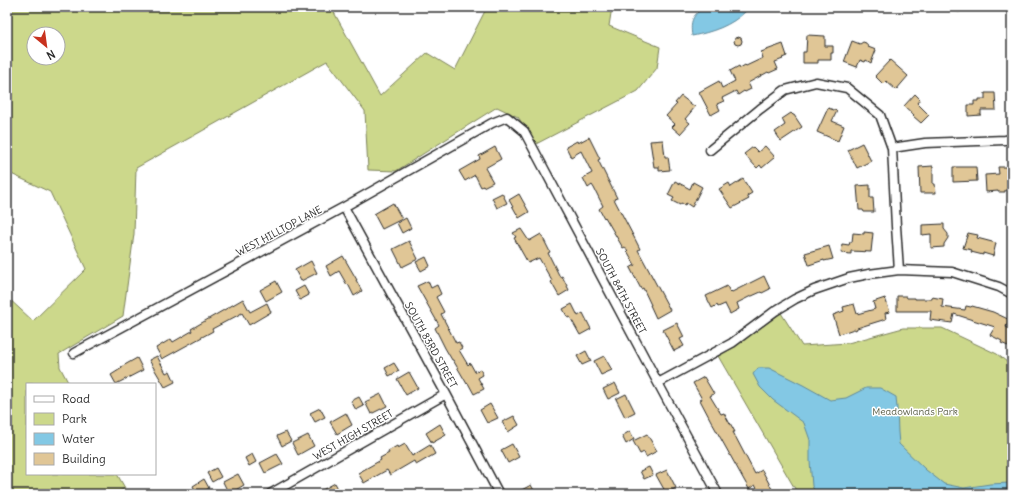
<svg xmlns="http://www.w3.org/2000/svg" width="1019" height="501" font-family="Delius,sans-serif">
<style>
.green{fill:#ccd88b;stroke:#7c825b;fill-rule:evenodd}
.water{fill:#83c8e4;stroke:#60899a}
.building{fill:#e0c696;stroke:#2b2b2b}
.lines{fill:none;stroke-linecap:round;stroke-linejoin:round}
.minor-casing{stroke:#2b2b2b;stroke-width:11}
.minor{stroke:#fff;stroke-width:8}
.labels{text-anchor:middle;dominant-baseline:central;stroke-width:3;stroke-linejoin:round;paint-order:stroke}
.street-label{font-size:10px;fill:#2b2b2b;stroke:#fff}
.park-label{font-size:10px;fill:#5b5f48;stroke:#fff}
</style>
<rect width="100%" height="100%" fill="#fff"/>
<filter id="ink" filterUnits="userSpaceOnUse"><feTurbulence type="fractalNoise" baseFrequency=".025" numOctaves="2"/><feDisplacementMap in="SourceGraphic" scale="8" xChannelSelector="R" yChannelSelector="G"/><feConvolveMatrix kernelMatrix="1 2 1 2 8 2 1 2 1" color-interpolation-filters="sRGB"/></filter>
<g filter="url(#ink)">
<path class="green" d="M7 7H331L380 96 427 53 455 70 487 7H612L609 26 660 47 657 68 638 91 536 144 518 117 497 107 396 171 368 170 365 111 327 61 136 168 134 234 123 316 59 354 60 367 69 384H27V474H117L125 488 115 494H7V297L33 321 86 269 50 192 7 172ZM34 34H58V58H34Z
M929 7H975L959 12Z
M781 313 802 346 848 343 903 328H942L997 354 1012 366V494H798L718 356 738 344Z"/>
<path class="water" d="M704 7H743L746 11C731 26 712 32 692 36 690 21 692 16 704 7Z
M758 368H769L803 385 830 400 846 398 866 388H880L896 397C898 412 897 428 899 444L926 470 944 484 964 488 990 484 1009 483 1012 484V494H816L812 486 810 461V440L804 423 773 400 760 387 753 374Z"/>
<path class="building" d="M807 35 825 36V46H833V53H831V60H818V63H803V52H806Z
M734 41a4 4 0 1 1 8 0a4 4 0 1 1-8 0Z
M852 41 860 44 863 42 866 43 868 47 876 50 871 63 866 60 865 62 860 60 857 67 844 62Z
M783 44 787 56 782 58 783 59 775 62 778 69 769 73 768 72 748 83 751 89 745 92 744 91 738 95 736 91 722 98 724 101 717 104 720 110 711 115 699 92 719 81 722 88 735 81 730 71 739 66 740 68 745 65 746 66 763 58 761 52Z
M890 60 908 76 896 90 886 81 883 84 875 76Z
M985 93H995L996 110H981V115L968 116V105H974V101H979V99H985Z
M915 94 920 99 917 103 929 115 921 123 913 116 914 115 904 106Z
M681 96 695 107 685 119 690 123 680 134 672 127 675 124 666 116 677 104 675 103Z
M828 108 837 111 832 121 844 126 838 141 817 132Z
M791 113 793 115H794L802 127 781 141 775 132 785 125 782 119Z
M589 137 600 159 598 160 617 198 614 199 636 241 640 249 638 250 670 310 656 318 650 305H651L643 288 641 289 630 268 635 265 625 247 623 248 605 217 604 218 599 209 603 206 594 188 592 185 588 188 583 178 592 173 581 151 571 157 566 147 577 141 578 143Z
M663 140 665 157H668L670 170 659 171V167H654L650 141Z
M862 143 871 161 857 168 848 150Z
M765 146 775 157 762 168 760 165 757 168 744 154 753 147 758 152Z
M495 147 501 159 485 168 493 182 483 187V186L481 187 475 175 465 181 459 171 480 159 479 156Z
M933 166V184H935L936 193H920L919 167Z
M953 167H976L977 181 953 182Z
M998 167H1012V178H1010L1011 190H1005V192H998V191L986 192 985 175 999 174Z
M743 179 752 193 747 196 749 199 732 208 719 189 729 183 731 187Z
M675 181 690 189 693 182 702 187 692 207 686 203 685 205 681 203 680 205 672 201 674 198 668 195Z
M870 185V198H873L874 212H864L863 210H859L857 186Z
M502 193 507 203 497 208 492 198Z
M519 194 529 212 519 218 509 200Z
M393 203 402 219 382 229 374 214Z
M406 218 411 228 402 233 397 223Z
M944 224V229L948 234V238L944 244V247L931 248V234L922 235V225Z
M521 229 529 241 541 234 550 252 548 253 560 277 562 276 569 290 559 296 551 282 552 281 539 258 528 263 514 238 516 237 513 233Z
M864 232 873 233 871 252 851 251V254L841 253 842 244 849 245 850 242H852L853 233 864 234Z
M968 233 978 235 977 238 996 243 993 256 983 253V255L971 252 972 250 963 248Z
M409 241 418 259 402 267 393 249Z
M829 246 833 259 824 261V260L809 265 805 253Z
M343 256 357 280H356L362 291 354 296 348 284 347 285 339 271 331 276 326 266Z
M426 257 430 266 421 271 416 262Z
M311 261 317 273 301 281 295 270Z
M764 276 770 289 762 293 761 292 752 296H751L737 303 739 309 730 314 725 304 718 307 717 305 712 308 706 296 727 286 730 292 731 291 732 292Z
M276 281 282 292 266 301 260 290Z
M428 281 431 288 437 285 441 294 436 297 444 312 441 314 456 343 459 342 462 348 459 350 468 365 470 363 475 372 480 369 483 375 478 378 484 389 474 394 468 383 467 384 453 360H452L445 348 435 328 439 325 417 286Z
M304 286 309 295 300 300 295 291Z
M897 296H906L907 298H915V299H932V297L943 299 942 307 965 310 966 306 971 307 972 306 993 312 1010 320 1006 327 1012 330V346L1009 344 1008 346 1001 343 1002 341 990 335 995 327 954 314 952 323 930 320 931 311H897Z
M885 298 890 312 885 313 886 319 857 328 856 330 854 329 839 334 833 315 844 311 843 307 854 304 857 314 875 309 873 302Z
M243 299 250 312 267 303 271 312 249 325 242 313 212 329 213 331 162 359 156 348 171 339 173 342 192 331 191 329Z
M572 304 578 316 583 313 591 329 580 335 570 317 568 318 563 309Z
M677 323 684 337 680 339 684 346 674 351 663 330Z
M586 351 591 361 582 365 577 356Z
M157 356 166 373 170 371 175 382 165 387 149 360Z
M604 356 612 370 601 375 594 361Z
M137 358 143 370 116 384 111 375 122 368 121 367Z
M394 363 399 371 389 376 385 368Z
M409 372 418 388 406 395 397 379Z
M704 377 714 394 710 396 721 414 724 413 730 424V423L735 432H733L755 474 762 470 773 491 768 494H760L755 485 749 489 711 421 700 400 702 399 693 383Z
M615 383 620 393 608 399 603 389Z
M381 394 387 406 371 414 365 402Z
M626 394 635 412 625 417 616 399Z
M359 397 364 406 356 410 351 401Z
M490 404 498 418 487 423 480 410Z
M320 408 325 417 315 422 310 413Z
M346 413 352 425 337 434 330 422Z
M514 416 519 425 508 432 502 422Z
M440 424 446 435 432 443 426 433Z
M630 431 634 439 626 444 622 436Z
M286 432 291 441 282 446 277 436Z
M647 434 657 451 646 457 644 452 640 454 633 441Z
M308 435 314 446 298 455 292 443Z
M405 444 412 456 430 445 435 454 416 465 414 461 390 475 387 470 364 483 358 473 381 460 380 458 389 453 388 451 397 446 398 448Z
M512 444 519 457 508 463 501 450Z
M252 454 256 462 249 466 245 458Z
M277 454 283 464 265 473 260 463Z
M649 467 653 475 644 479 640 471Z
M216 468 221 477 212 482 207 473Z
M667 470 676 488 666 493 656 475Z
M238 474 244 485 229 494 223 482Z
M204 479 209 488 200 494H197L193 486Z
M335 483 341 494H315Z
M531 485 536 494H514Z"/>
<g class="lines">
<defs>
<path id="minor" d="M892 148 925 143 1005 140 1012 139
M710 150 760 109 785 90 816 82 847 88 880 115 892 148 896 226 899 270
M344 207 446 394 499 494
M74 353 344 207 492 123 507 117 524 131 658 383 718 494
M658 383 732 343 775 311 795 299 814 290 849 278 869 274 899 270 952 272 999 287 1012 294
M270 494 446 394"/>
</defs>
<use href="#minor" class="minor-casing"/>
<use href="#minor" class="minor"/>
</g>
</g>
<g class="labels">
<g class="street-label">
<text transform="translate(279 231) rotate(-28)">WEST HILLTOP LANE</text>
<text transform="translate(621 291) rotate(62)">SOUTH 84TH STREET</text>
<text transform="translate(431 345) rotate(61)">SOUTH 83RD STREET</text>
<text transform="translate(353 435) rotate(-30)">WEST HIGH STREET</text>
</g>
<g class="park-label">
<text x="915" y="411">Meadowlands Park</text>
</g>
</g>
<rect width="1019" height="501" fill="none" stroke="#fff" stroke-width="24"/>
<rect x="12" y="12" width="995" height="477" fill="none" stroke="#2b2b2b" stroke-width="1.5" filter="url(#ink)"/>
<rect x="26" y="383" width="130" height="92" fill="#ffffff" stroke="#aaaaaa"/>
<rect x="34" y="396" width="20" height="6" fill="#ffffff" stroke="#aaaaaa"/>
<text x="62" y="403" font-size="12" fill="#2b2b2b">Road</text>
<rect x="34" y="413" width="20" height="12" fill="#ccd88b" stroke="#aaaaaa"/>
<text x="62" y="423" font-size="12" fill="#2b2b2b">Park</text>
<rect x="34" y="433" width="20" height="12" fill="#83c8e4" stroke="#aaaaaa"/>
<text x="62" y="443" font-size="12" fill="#2b2b2b">Water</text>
<rect x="34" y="453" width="20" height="12" fill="#e0c696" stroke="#aaaaaa"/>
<text x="62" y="463" font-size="12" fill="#2b2b2b">Building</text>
<g transform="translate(46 46) rotate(151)"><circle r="19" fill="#ffffff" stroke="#aaaaaa"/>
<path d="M0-3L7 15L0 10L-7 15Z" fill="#c8321e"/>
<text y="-6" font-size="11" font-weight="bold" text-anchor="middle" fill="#2b2b2b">N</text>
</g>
</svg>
